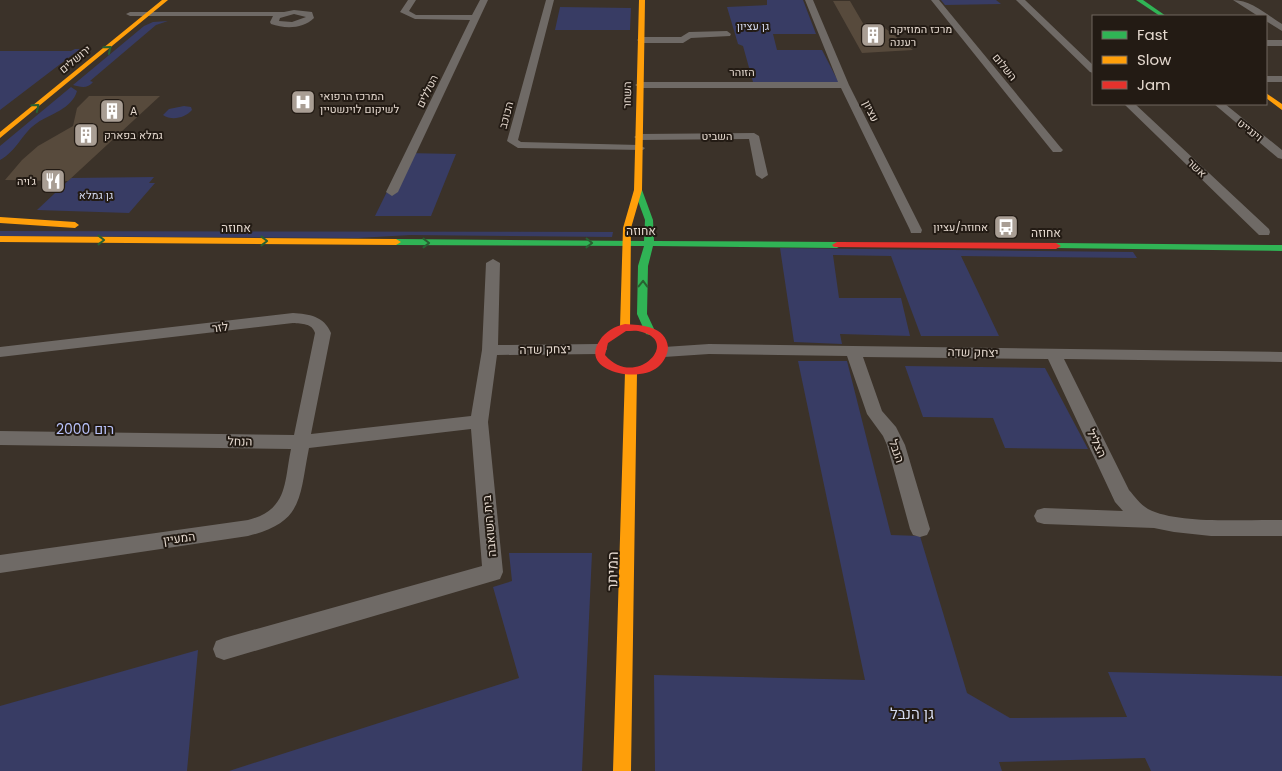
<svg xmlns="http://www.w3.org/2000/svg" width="1282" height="771" font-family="Poppins,Heebo,sans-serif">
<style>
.green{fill:#383c64}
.building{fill:#574a3c}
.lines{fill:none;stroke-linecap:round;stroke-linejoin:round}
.street{fill:#6f6a66;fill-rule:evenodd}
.fast{fill:#30b455;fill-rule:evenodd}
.slow{fill:#ff9f0a;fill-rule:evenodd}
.jam{fill:#e5322d;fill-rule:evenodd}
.oneway{stroke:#296031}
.labels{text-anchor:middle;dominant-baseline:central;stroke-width:4;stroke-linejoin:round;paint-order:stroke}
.far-park-label{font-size:11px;fill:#d5daef;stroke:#231b14}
.far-poi-label{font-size:11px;fill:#e4d8ce;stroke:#231b14;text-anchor:start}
.far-street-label{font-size:11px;fill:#e4d8ce;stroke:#231b14}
.street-label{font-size:12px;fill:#e4d8ce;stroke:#231b14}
.neighbourhood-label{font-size:14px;fill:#b8c1f9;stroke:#231b14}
.near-street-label{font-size:15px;fill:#e4d8ce;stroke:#231b14}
.near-park-label{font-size:15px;fill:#d5daef;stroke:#231b14}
</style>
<rect width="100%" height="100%" fill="#3b3229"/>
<path class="green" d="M767 0H803L816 34H773L777 50H822L839 83 753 82 743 46 738 44 727 7 767 5Z
M941 0H996L1001 4 945 5Z
M560 7 631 8 630 30H555Z
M168 21 156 25 90 81 93 82C88 89 80 87 73 85L144 26 153 22Z
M75 49H80L0 110V51H71Z
M71 87 77 91C72 109 50 114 37 123 22 133 17 151 0 160V146Z
M184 106 191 107 192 110C185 118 172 121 163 115L169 109Z
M406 153 456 154 431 216H375Z
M154 177 149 183H155L129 213 37 210 71 178Z
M0 231 613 232 612 237 410 235 358 238 0 236Z
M780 248 1133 252 1137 258 961 256 999 336H921L891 256 833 255 839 298H901L910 336 840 334 842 344 794 342Z
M798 361H847L891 535 920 536 967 693 1010 718 1127 717 1108 672 1282 676V771H1151L1145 758 999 762 1002 771H655L654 675 865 680Z
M905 366 1045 368 1088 449 1005 448 993 418 923 417Z
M509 553H592L582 771H229L519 678 493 587 512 581Z
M198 650 187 771H0V706Z"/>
<path class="building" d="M833 1H850L864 25H881L913 50 862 53Z
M89 96H160L68 181 5 180 22 160 38 146 73 126 77 108Z"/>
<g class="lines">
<path class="street" d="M408 0H416L409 11 416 15H472L480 0H488L398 192 392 196 386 192 470 20 415 19 400 12Z
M546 0H554L518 140 521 142 639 145 645 148 643 150 518 148 507 141Z
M805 0H813L849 85 922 230 921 233H911L910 230 841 88H640L635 85 640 82H838Z
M931 0H939L1061 148 1063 150 1061 152H1053Z
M1016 0H1025L1093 65V73L1090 72Z
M1233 0C1251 0 1267 15 1282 24V31L1266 21V16H1258Z
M294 10 312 12 314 18C303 29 285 29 271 24L270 22 273 16H130L126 14 130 12H284ZM294 14 306 17 292 22 279 21 280 18Z
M727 31 731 34 730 36 691 38 683 43H641L637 40 641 37H681L689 32Z
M1266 40H1282V46H1266Z
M1266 76H1282V82H1266Z
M1124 104H1135L1269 229 1270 232 1269 235H1259Z
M1214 104H1225L1282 150V159L1278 158Z
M754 133 759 136 768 175 762 179 756 175 749 139 639 140 634 137 639 134Z
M493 259 500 263 498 345 599 344 604 345 607 349 604 353 599 354 497 355 488 422 503 572 500 579 224 660 216 657 213 649 216 641 224 638 482 566 471 429 309 448C299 498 304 522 248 536L0 573V555L248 520C288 510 284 483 291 449L0 445V431L294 435 315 333C312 323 302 324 293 323L0 357V347L293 313C309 314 324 316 331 333L311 434 471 416 482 350 486 263Z
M709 344 1282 352V362L1064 359 1129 490C1135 497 1140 504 1148 509 1179 525 1247 519 1282 520V536H1211L1174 532 1154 528 1044 524 1037 522 1034 516 1037 510 1044 508 1123 511 1115 502 1048 359 863 357 882 411 896 427 905 445 930 529 927 535 920 537 913 535 910 529 887 445 883 436 867 414 847 356 709 354 664 357 659 356 656 352 659 348 664 347Z"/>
<path class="fast" d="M1136 0H1143L1166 16H1160Z
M635 188H641L642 190 653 220 654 241 837 242 842 245 837 248 653 246 648 266 647 314 655 331 650 335 646 334 637 314 638 266 644 246 396 245 391 242 396 239 644 241 645 220 634 190Z
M1056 243 1282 245V251L1053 248V244Z"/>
<path class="slow" d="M162 0H168L0 138V132Z
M639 0H645L642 190 631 228 630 327 625 330 620 327 623 228 634 190Z
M1266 93 1282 104V110L1266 98Z
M0 217 75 222 79 225 75 228 0 223Z
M0 236 396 239 401 242 396 245 0 242Z
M631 368 637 372 631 771H613L625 372Z"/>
<path class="jam" d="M837 242 1056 243 1061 246 1056 249 834 247 832 245Z
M625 324C641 325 666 326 668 347 668 354 664 362 658 367 638 384 578 371 600 340 605 332 615 326 625 324ZM626 331C631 331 637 330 642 332 681 342 635 390 605 355L608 343Z"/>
</g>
<defs><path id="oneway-chevron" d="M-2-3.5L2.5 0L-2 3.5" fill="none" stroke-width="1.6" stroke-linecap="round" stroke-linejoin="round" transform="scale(1.25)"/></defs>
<g class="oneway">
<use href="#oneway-chevron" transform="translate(108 49) rotate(-39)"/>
<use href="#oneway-chevron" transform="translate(36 107) rotate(-39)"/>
<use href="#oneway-chevron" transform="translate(101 240)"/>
<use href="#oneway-chevron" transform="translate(264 241)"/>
<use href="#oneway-chevron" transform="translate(426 243)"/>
<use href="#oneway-chevron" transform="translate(589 243) rotate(1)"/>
<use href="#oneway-chevron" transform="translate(643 284) rotate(-89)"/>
</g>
<defs>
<symbol id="building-square" viewBox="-11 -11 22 22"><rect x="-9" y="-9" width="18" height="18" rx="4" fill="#a99e94" stroke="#231b14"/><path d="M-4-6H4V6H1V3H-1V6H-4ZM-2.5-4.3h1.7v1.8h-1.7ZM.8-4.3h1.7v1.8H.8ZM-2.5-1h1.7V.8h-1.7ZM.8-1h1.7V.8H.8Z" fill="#fff"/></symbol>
<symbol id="hospital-square" viewBox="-11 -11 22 22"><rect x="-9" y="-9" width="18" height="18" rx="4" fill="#a99e94" stroke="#231b14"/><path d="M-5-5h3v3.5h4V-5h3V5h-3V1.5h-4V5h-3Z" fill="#fff"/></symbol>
<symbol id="restaurant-square" viewBox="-11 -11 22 22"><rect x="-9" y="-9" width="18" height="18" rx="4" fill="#a99e94" stroke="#231b14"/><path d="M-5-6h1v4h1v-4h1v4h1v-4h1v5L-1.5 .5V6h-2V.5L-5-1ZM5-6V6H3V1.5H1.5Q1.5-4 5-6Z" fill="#fff"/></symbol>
<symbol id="bus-square" viewBox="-11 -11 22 22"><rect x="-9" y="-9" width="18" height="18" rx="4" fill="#a99e94" stroke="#231b14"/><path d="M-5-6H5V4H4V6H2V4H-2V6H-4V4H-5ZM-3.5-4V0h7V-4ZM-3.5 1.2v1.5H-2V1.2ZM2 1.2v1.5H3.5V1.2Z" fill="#fff"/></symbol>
</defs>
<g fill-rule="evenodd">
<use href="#building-square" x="859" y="21" width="28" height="28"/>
<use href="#hospital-square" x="289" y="88" width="28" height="28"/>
<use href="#building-square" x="98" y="97" width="28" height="28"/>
<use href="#building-square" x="72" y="121" width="28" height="28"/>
<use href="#restaurant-square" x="39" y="167" width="28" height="28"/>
<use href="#bus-square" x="992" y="213" width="28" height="28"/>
</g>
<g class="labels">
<g class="far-park-label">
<text x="753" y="26">גן עציון</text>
<text x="96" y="195">גן גמלא</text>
</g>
<g class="far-poi-label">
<text x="890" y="29">מרכז המוזיקה<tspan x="890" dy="13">רעננה</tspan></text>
<text x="320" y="96">המרכז הרפואי<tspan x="320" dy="13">לשיקום לוינשטיין</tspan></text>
<text x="130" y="111">A</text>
<text x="104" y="135">גמלא בפארק</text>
<text x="36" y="181" text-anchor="end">ג'ויה</text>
<text x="988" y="227" text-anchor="end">אחוזה/עציון</text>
</g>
<g class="far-street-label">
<text transform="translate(75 59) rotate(-39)">ירושלים</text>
<text transform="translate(1005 67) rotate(51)">השלום</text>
<text x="742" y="72">הזוהר</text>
<text transform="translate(427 91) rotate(-64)">הטללים</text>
<text transform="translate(627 95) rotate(-89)">השחר</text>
<text transform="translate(871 111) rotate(64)">עציון</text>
<text transform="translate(506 115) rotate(-75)">הכוכב</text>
<text transform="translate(1250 130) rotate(39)">וינגייט</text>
<text x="717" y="136">השביט</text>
<text transform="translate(1197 168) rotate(44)">אשר</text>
</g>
<g class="street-label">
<text x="236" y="227">אחוזה</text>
<text x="641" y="230">אחוזה</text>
<text x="1046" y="232">אחוזה</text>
<text transform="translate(220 327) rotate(-7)">לזר</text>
<text transform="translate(545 349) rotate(-1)">יצחק שדה</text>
<text transform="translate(973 352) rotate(1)">יצחק שדה</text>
<text transform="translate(240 441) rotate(1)">הנחל</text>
<text transform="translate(1097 443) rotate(64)">הצליל</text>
<text transform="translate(897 451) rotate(71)">הנבל</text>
<text transform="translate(489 526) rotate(-95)">בית השואבה</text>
<text transform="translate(179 538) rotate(-8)">המעיין</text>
</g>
<g class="neighbourhood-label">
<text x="85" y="429">רום 2000</text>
</g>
<g class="near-street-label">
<text transform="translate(612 571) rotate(-89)">המיתר</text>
</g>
<g class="near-park-label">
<text x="912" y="713">גן הנבל</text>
</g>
</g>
<rect x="1092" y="15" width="175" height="90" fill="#231b14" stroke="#70675e"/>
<rect x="1102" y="31" width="25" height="8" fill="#30b455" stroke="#70675e"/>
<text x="1137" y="40" font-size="15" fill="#e4d8ce">Fast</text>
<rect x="1102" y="56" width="25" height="8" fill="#ff9f0a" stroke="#70675e"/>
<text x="1137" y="65" font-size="15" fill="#e4d8ce">Slow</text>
<rect x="1102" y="81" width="25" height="8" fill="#e5322d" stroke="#70675e"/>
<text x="1137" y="90" font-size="15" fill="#e4d8ce">Jam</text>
</svg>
